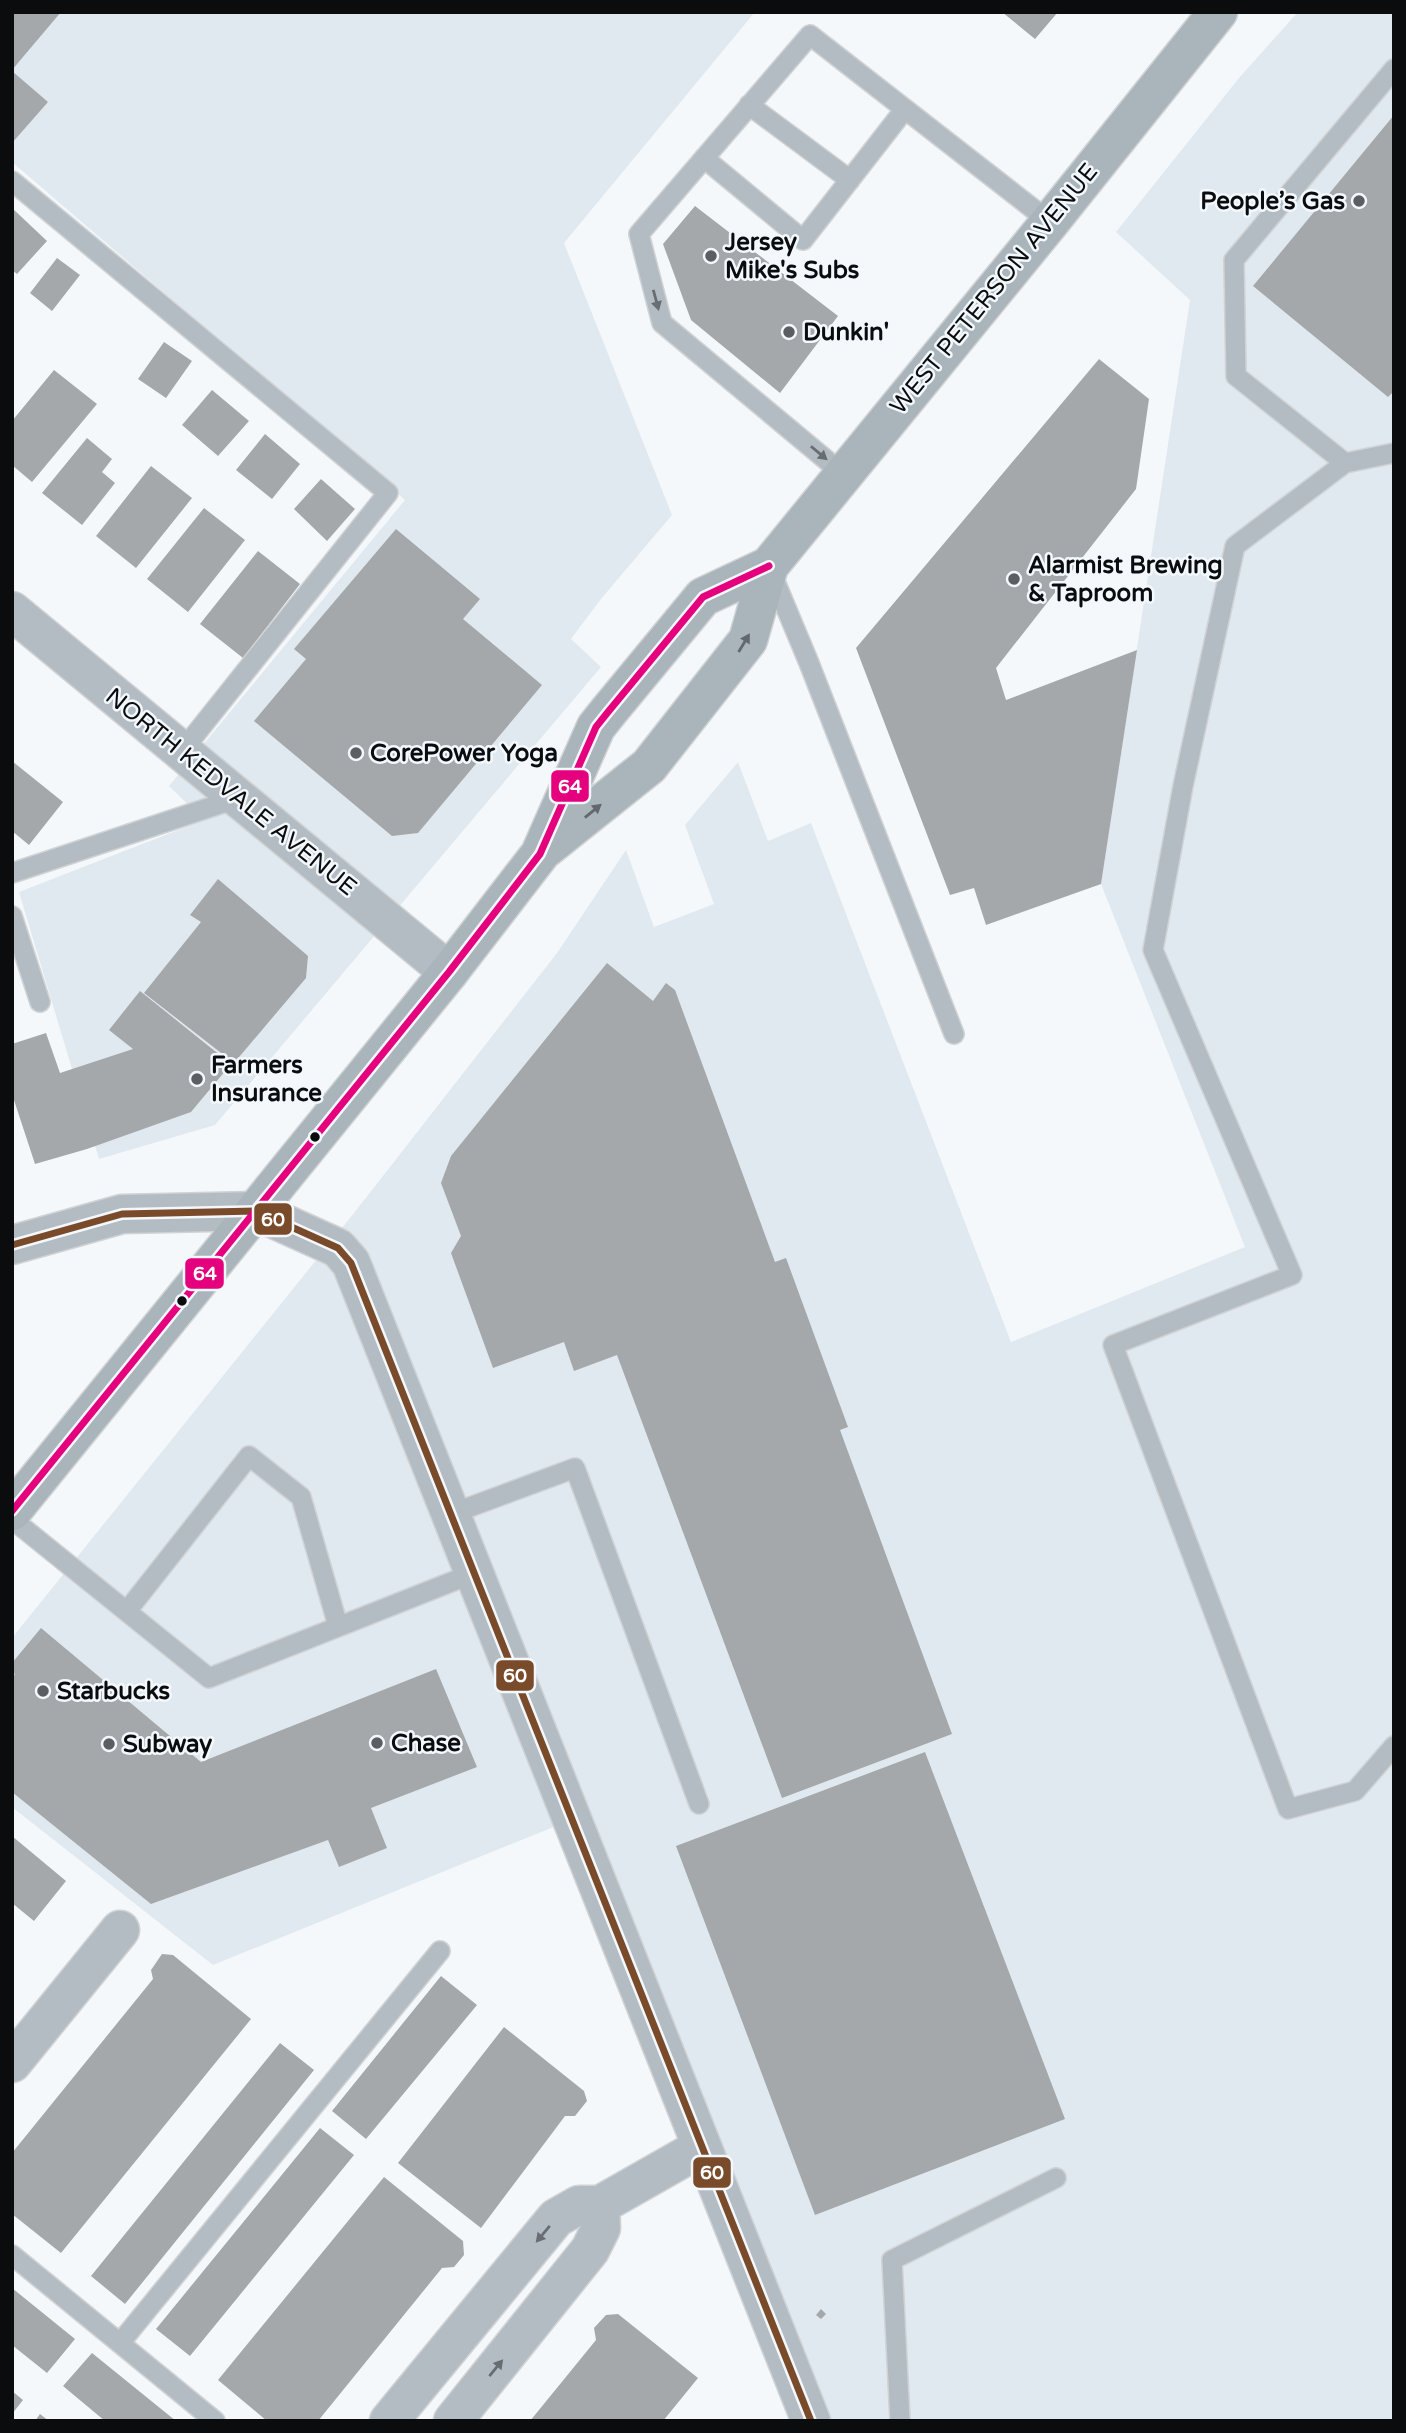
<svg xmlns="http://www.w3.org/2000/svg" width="1406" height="2433" font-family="'Varela Round',sans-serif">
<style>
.built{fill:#e0e9ef}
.building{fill:#a5a8aa}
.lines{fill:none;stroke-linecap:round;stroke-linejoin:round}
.lane-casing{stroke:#d0d2d4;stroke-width:22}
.street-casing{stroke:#d0d2d4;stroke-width:41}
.primary-casing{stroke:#d0d2d4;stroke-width:41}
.lane{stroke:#b4bcc3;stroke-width:19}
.street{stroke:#b4bcc3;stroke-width:38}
.primary{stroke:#aab4bb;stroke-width:38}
.bus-1-casing{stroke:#f3f8fd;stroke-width:12}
.bus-2-casing{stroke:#f3f8fd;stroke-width:12}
.bus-1{stroke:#7a4b2a;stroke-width:7}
.bus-2{stroke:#e5007d;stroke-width:7}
.oneway{fill:#686d72}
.oneway2{fill:#62686d}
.poi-dot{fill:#5c5f61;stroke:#f3f8fd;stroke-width:2.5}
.bus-dot{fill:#0a0c0e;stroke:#f3f8fd;stroke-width:2.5}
.labels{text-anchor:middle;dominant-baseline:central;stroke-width:5;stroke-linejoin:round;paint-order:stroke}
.poi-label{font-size:24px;font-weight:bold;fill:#0a0c0e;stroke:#f3f8fd;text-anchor:start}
.street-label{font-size:24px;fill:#0a0c0e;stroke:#f3f8fd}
.line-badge{stroke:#f3f8fd;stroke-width:2.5}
.badge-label{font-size:19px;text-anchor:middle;font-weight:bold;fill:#fff}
</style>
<rect width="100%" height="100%" fill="#f5f8fb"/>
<path class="built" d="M12 12H755L564 243 672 515 601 599 571 639 601 667 215 1125 99 1159 19 892 204 820 169 786 405 500 12 162Z
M1298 12H1394V2421H814L588 1813 213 1965 12 1807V1638L354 1213 557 953 626 850 654 927 714 904 685 825 738 762 768 841 811 823 1011 1342 1245 1247 1101 884 1190 300 1116 232 1239 78Z"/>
<path class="building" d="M12 12H61L12 70Z
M1002 12H1058L1035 39Z
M12 71 48 102 12 143Z
M1394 115V391L1388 397 1253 286Z
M695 206 838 316 780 393 691 320 663 244Z
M12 208 47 241 17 274 12 270Z
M57 258 80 275 52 311 30 293Z
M164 342 192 361 166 398 138 379Z
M1099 359 1149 399 1136 489 996 668 1006 700 1137 650 1101 884 986 925 974 888 950 895 856 648Z
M54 370 97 404 32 482 12 465V421Z
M212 390 249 421 218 456 182 425Z
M265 434 300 464 272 499 236 470Z
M87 438 112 459 102 472 115 483 82 525 42 493Z
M151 466 192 498 136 568 96 536Z
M321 479 355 509 327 541 294 509Z
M204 508 245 540 188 612 147 579Z
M396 529 480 599 463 619 542 685 418 833 392 836 254 721 306 659 294 649Z
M258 551 300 584 243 658 200 624Z
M12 761 63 802 29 845 12 831Z
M218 879 308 956 306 978 234 1063 144 993 201 922 190 915Z
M607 963 653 1001 666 983 675 990 775 1262 786 1258 848 1427 840 1430 952 1734 782 1798 617 1355 574 1371 564 1342 493 1368 451 1253 461 1236 441 1183 451 1156Z
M140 991 231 1064 191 1112 87 1149 35 1164 12 1094V1044L46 1033 60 1073 133 1049 109 1030Z
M41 1628 201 1762 436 1669 477 1767 371 1808 387 1848 339 1867 328 1840 151 1904 12 1792V1678L15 1674 12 1672V1663Z
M925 1752 1065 2119 815 2215 676 1846Z
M12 1836 66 1881 34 1921 12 1903Z
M162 1954 173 1955 251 2019 61 2253 12 2214V2153L153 1979 151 1970Z
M441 1976 477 2005 366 2139 332 2111Z
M504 2027 584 2091 587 2101 575 2116H565L481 2228 398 2163Z
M280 2043 314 2070 125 2304 91 2276Z
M320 2128 354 2155 190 2356 156 2329Z
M384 2177 463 2241 464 2255 454 2267 442 2268 318 2421H267L218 2380Z
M12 2288 75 2339 47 2373 12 2345Z
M821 2309 826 2314 821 2319 816 2315Z
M618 2314 698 2378 663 2421H530L596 2340 594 2328 606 2315Z
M92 2353 176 2421H105L63 2386Z
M12 2391 23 2400 12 2414Z
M40 2414 49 2421H35Z"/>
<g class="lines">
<defs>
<path id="lane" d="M749 105 850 180
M704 158 803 240 905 109
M12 181 388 493 182 751
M1394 453 1345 463 1235 546 1183 786 1153 950 1292 1275 1113 1345 1288 1809 1355 1791 1394 1746
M1345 463 1236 376 1234 260 1394 69
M842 473 662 323 639 234 810 35 1050 222
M771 572 809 663 954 1034
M12 873 238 798
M12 916 40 1002
M451 1514 575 1468 699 1804
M12 1519 209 1678 474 1573
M127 1611 249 1456 301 1497 338 1626
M12 2255 215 2421
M120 2343 440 1951
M900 2421 892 2260 1056 2178"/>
<path id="street" d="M12 611 449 972
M12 1245 122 1214 256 1211 338 1248 351 1263 811 2421
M12 2063 120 1930
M389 2421 556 2218 579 2205H600L702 2147
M453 2421 590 2250 601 2228 600 2205"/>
<path id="primary" d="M545 849 649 766 748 640 769 566 1050 222 1218 12
M12 1511 449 972 540 854 596 727 608 712 703 597 769 566"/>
</defs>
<use href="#lane" class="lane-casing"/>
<use href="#street" class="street-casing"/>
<use href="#primary" class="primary-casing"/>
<use href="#lane" class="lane"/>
<use href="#street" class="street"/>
<use href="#primary" class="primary"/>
<defs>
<path id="bus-1" d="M12 1245 122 1214 256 1211 338 1248 351 1263 811 2421"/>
<path id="bus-2" d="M12 1511 449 972 540 854 596 727 608 712 703 597 769 566"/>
</defs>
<use href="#bus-1" class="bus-1-casing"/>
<use href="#bus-2" class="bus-2-casing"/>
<use href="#bus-1" class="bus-1"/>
<use href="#bus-2" class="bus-2"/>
</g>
<defs><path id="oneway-solid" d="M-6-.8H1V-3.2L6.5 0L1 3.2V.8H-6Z" transform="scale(1.75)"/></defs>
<g class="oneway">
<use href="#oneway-solid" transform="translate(656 300) rotate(75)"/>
<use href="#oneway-solid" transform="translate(819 453) rotate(40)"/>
<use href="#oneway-solid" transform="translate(543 2234) rotate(130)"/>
<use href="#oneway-solid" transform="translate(496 2368) rotate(-51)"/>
</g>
<g class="oneway2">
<use href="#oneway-solid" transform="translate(744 643) rotate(-59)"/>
<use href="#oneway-solid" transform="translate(593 811) rotate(-39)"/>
</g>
<g class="poi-dot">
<circle cx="1359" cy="201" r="7"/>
<circle cx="711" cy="256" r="7"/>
<circle cx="789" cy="332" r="7"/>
<circle cx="1014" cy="579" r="7"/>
<circle cx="356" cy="753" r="7"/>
<circle cx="197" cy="1079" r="7"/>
<circle cx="43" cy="1691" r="7"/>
<circle cx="377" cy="1743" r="7"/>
<circle cx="109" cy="1744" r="7"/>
</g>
<g class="bus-dot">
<circle cx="315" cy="1137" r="6"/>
<circle cx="182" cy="1301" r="6"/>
</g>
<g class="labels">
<g class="poi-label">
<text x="1345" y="201" text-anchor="end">People’s Gas</text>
<text x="725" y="242">Jersey<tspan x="725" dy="28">Mike's Subs</tspan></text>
<text x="803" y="332">Dunkin'</text>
<text x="1028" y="565">Alarmist Brewing<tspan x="1028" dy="28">&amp; Taproom</tspan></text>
<text x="370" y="753">CorePower Yoga</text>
<text x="211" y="1065">Farmers<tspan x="211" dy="28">Insurance</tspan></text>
<text x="57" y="1691">Starbucks</text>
<text x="391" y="1743">Chase</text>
<text x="123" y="1744">Subway</text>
</g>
<g class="street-label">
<text transform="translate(994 289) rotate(-51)">WEST PETERSON AVENUE</text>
<text transform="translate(231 792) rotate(39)">NORTH KEDVALE AVENUE</text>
</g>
</g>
<g class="line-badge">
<rect x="550" y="769" width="40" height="34" rx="7" fill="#e5007d"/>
<rect x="253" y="1202" width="40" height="34" rx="7" fill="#7a4b2a"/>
<rect x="184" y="1257" width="41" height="33" rx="7" fill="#e5007d"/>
<rect x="495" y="1659" width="40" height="33" rx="7" fill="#7a4b2a"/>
<rect x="692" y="2156" width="40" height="33" rx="7" fill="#7a4b2a"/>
</g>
<g class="badge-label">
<text x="570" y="793">64</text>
<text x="273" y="1226">60</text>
<text x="205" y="1280">64</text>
<text x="515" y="1682">60</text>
<text x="712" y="2179">60</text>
</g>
<rect width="1406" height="2433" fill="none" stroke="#0a0c0e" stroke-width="28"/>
</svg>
